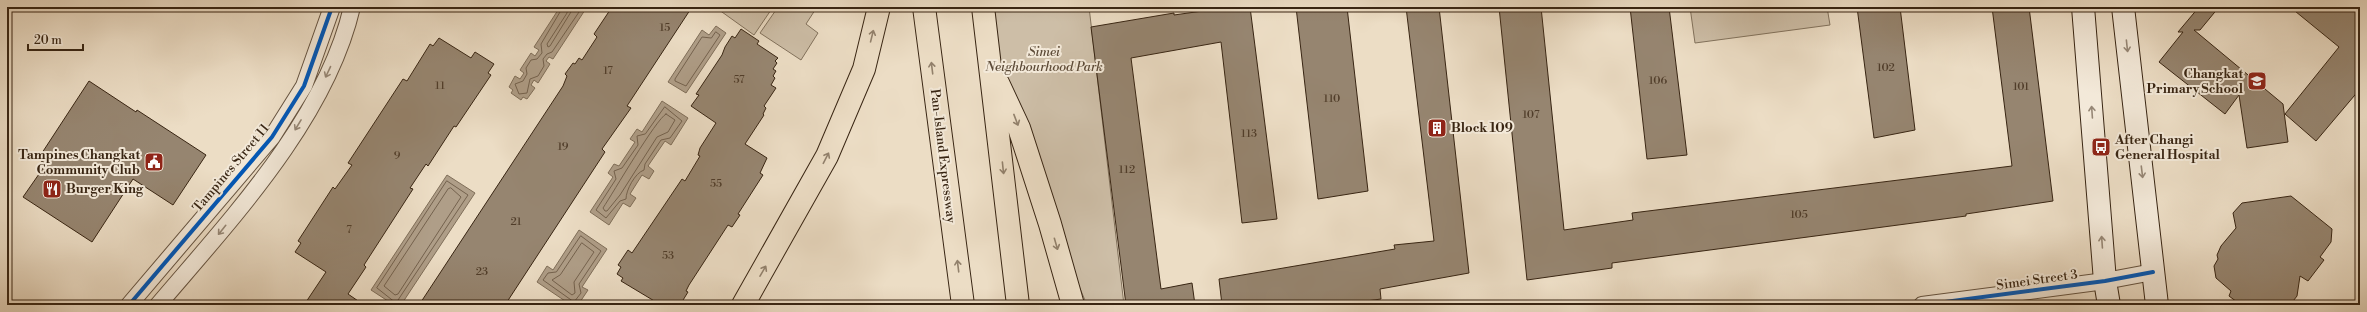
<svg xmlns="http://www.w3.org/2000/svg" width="2367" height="312" font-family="'Libre Bodoni',serif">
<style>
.green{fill:#cdbea7;stroke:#82725d}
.water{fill:#af9e88;stroke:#7f6e59}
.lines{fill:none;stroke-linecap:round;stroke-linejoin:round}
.shore{stroke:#74624e;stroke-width:1}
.building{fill:#968570;stroke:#382513}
.street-casing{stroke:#655340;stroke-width:18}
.secondary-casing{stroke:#382513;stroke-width:24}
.highway-casing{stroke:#382513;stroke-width:24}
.street{stroke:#f3e9d9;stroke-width:16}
.secondary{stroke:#f3e9d9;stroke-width:22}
.highway{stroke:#ecddc5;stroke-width:22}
.cycleway-casing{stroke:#f3e9d9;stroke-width:6}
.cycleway{stroke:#0057b8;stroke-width:4}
.oneway{stroke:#92816c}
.oneway2{stroke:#968776}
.labels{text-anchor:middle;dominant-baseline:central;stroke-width:4;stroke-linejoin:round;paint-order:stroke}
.number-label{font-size:11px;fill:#503d2a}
.park-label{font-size:13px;font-style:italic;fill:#5d4b38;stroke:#f3e9d9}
.poi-label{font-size:13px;font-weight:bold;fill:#382513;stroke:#f3e9d9;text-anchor:start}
.street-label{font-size:13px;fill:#382513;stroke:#f3e9d9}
</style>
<rect width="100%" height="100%" fill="#ecddc5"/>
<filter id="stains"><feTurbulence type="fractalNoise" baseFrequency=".005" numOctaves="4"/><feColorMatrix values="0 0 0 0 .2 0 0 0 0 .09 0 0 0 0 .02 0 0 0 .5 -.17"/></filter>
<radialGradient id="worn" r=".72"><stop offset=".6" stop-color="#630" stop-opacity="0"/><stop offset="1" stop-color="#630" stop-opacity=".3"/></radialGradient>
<path class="green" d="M715 7H773L754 35Z
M778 7H817L806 24 818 33 801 60 760 33Z
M985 7H1089L1124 305H1087L1053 225 1008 99Z
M1690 7H1827L1830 25 1695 43Z"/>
<path class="water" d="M560 7H580L585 10 553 59 549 57 546 61 550 64 538 83 534 80 531 85 535 88 527 99 523 97 521 100 511 93 513 90 509 87 515 76 520 79 524 73 520 70 531 53 535 56 539 50 534 47Z
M716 26 726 33 686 93 668 82 702 30 709 35Z
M662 101 688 118 671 145 665 141 648 166 654 171 649 179 642 175 630 194 636 198 630 207 623 203 609 225 590 212 613 177 608 173 614 164 619 166 635 142 630 139 637 129 642 132Z
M447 175 475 193 401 305H394L371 290Z
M579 230 607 249 582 287 588 290 578 305H571L537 282 547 266 553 270Z"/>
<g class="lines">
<path class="shore" d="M563 7 541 44 542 53 537 59 531 60 526 68 527 74 523 81 515 84 519 94 527 93 530 79 538 76 544 66 543 59 547 54 552 52 579 12V7
M568 7 567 13 547 44 548 47 550 46 574 7
M716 32 720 35 686 86 675 81V79L702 37 711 38Z
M665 107 682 121 670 138 661 140 645 164 644 170C635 173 626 190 626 199L620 201 606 218 596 210 616 179 614 171 622 168 638 145 637 136 645 134Z
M666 114 675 120 668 132 657 137 620 195 607 211H605L603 208C613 193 656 119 666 114Z
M447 181 468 195 396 303 377 288Z
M451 188 461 197 398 294 395 295 384 286 448 189Z
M581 236 601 251 579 284 581 293 574 302 543 280 548 273 556 272Z
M582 243 594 252 574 282 575 293 572 295 552 280 560 275Z"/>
</g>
<path class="building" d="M612 7H692L627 106 631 108 602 149 605 152 505 305H419L563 86 567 76 565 74 573 63 575 64 579 58 582 60 597 37 594 34Z
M1231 7H1250L1277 219 1242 223 1221 42 1131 58 1161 289 1192 283 1195 305H1126L1091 27 1174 13V15Z
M1296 7H1347L1368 191 1318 199Z
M1406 7H1439L1469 273 1380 289 1381 299 1337 305H1222L1219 279 1395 249 1394 245 1434 241Z
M1499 7H1541L1564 230 1633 220 1632 213 2012 166 1992 7H2029L2053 201 1966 214V216L1612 263V268L1527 280Z
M1630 7H1669L1687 155 1647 159Z
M1857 7H1900L1915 130 1874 138Z
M2199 7H2219L2200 30H2194L2283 104 2288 142 2247 148 2239 95 2225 114 2159 62 2183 32H2178Z
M2290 7H2360V89L2316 141 2285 114 2339 47Z
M741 29 759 41 757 44 778 58 775 61 777 63 773 69 776 71 773 76 775 78 771 85 776 88 764 106 766 108 763 114 764 115 745 144 767 158 760 173 763 175 738 214 740 215 732 227 728 225 689 285 686 291 688 292 680 305H661L621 281 623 278 617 274 621 267 618 265 628 250 632 253 682 179 685 181 700 156 698 155 700 148 716 123 691 106 699 95 696 94 722 55 725 47 732 36 735 38Z
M439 38 471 58 475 52 494 64 488 73 491 75 456 127 454 126 428 166 426 164 410 188 413 189 364 265 366 267 348 294 364 305H304L326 272 295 252 301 243 298 241 333 187 335 189 352 165 348 163 403 79 407 81 430 44 433 46Z
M89 81 136 112 137 110 206 155 173 205 133 179 92 242 23 197 46 164 38 159Z
M2291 196 2332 229 2331 242 2320 257 2324 260 2308 281 2300 276 2297 296 2290 305H2241L2229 296 2231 291 2216 278 2214 266 2218 259 2217 255 2221 246 2236 228 2233 213 2242 203Z"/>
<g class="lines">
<defs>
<path id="street" d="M129 305 272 137 304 86 332 7
M158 305C231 219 326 119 352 7
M1922 305 2105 281 2153 272"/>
<path id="secondary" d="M2083 7 2105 281 2109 305
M2123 7 2157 305"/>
<path id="highway" d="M924 7 963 305
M983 7 1018 305
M998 83 1019 128 1050 224 1073 305
M743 305 827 156 864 69 879 7"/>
</defs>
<use href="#street" class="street-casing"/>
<use href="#secondary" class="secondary-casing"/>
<use href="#highway" class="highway-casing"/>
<use href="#street" class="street"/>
<use href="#secondary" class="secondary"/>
<use href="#highway" class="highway"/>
<defs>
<path id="cycleway" d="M129 305 272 137 304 86 332 7
M1922 305 2105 281 2153 272"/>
</defs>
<use href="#cycleway" class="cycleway-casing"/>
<use href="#cycleway" class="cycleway"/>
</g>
<defs><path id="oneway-shaft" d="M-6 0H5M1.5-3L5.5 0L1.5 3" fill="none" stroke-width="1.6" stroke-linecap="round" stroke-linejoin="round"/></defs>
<g class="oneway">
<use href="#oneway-shaft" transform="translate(872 36) rotate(-76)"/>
<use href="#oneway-shaft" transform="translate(932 68) rotate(-97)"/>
<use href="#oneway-shaft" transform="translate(1016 120) rotate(69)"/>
<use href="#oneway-shaft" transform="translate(826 158) rotate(-63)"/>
<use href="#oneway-shaft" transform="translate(1003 168) rotate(84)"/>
<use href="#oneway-shaft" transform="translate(1056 244) rotate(74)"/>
<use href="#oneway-shaft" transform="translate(958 266) rotate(-97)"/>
<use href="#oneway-shaft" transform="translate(763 271) rotate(-60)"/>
</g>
<g class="oneway2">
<use href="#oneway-shaft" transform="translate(2127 46) rotate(84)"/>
<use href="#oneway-shaft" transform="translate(328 72) rotate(115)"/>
<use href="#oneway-shaft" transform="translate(2092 112) rotate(-94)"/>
<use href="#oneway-shaft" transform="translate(298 125) rotate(121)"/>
<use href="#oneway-shaft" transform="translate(2142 172) rotate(83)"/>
<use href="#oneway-shaft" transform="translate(222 230) rotate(129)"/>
<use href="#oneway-shaft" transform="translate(2102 242) rotate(-94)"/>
</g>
<defs>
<symbol id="school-square" viewBox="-11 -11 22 22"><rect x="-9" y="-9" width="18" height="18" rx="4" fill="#8f2418" stroke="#f3e9d9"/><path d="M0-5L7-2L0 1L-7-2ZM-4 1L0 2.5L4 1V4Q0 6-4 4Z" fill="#fff"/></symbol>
<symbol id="building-square" viewBox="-11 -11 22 22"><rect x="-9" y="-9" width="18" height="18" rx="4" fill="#8f2418" stroke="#f3e9d9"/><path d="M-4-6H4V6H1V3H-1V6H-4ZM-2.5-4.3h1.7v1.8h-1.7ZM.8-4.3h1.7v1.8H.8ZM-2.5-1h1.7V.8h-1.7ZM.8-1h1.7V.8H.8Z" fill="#fff"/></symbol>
<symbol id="bus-square" viewBox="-11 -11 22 22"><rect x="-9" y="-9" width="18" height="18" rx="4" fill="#8f2418" stroke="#f3e9d9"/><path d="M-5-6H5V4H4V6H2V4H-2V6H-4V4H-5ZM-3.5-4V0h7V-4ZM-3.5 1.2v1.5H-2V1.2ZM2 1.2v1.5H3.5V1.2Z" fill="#fff"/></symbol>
<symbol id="civic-square" viewBox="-11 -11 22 22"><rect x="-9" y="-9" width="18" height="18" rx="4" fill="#8f2418" stroke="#f3e9d9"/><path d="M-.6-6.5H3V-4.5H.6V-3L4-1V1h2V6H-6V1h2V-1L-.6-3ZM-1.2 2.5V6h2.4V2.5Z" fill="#fff"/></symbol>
<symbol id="restaurant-square" viewBox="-11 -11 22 22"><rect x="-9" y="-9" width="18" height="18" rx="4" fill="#8f2418" stroke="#f3e9d9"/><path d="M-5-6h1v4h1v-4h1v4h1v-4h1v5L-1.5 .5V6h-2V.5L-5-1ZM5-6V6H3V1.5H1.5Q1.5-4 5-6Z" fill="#fff"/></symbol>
</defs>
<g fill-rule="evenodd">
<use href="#school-square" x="2246" y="70" width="22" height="22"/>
<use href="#building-square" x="1426" y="117" width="22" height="22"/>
<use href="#bus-square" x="2090" y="136" width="22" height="22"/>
<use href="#civic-square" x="143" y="151" width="22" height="22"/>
<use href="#restaurant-square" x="41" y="178" width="22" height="22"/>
</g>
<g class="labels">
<g class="number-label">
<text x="665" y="28">15</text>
<text x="1886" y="68">102</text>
<text x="608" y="71">17</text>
<text x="739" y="80">57</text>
<text x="1658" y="81">106</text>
<text x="440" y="86">11</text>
<text x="2021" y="87">101</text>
<text x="1332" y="99">110</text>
<text x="1531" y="115">107</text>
<text x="1249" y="134">113</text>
<text x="563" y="147">19</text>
<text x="397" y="156">9</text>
<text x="1127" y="170">112</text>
<text x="716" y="184">55</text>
<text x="1799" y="215">105</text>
<text x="516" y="222">21</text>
<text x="349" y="230">7</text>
<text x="668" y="256">53</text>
<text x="482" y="272">23</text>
</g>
<g class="park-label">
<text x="1044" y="52">Simei<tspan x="1044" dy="15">Neighbourhood Park</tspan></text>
</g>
<g class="poi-label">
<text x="2243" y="74" text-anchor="end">Changkat<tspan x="2243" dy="15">Primary School</tspan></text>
<text x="1451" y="128">Block 109</text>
<text x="2115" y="140">After Changi<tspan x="2115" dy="15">General Hospital</tspan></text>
<text x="140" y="155" text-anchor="end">Tampines Changkat<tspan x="140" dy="15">Community Club</tspan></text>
<text x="66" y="189">Burger King</text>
</g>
<g class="street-label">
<text transform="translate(943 156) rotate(83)">Pan-Island Expressway</text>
<text transform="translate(231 168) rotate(-50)">Tampines Street 11</text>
<text transform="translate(2037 280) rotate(-8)">Simei Street 3</text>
</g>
</g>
<rect width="2367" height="312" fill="none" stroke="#ecddc5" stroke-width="24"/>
<rect x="8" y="8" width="2351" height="296" fill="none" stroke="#382513" stroke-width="2"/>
<rect x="12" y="12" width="2343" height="288" fill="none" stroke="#382513"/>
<path d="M28 44v6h55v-6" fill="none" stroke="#382513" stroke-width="2"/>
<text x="34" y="44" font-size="12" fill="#382513" stroke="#f3e9d9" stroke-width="3" paint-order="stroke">20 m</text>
<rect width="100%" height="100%" filter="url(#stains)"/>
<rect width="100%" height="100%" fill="url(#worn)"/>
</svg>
